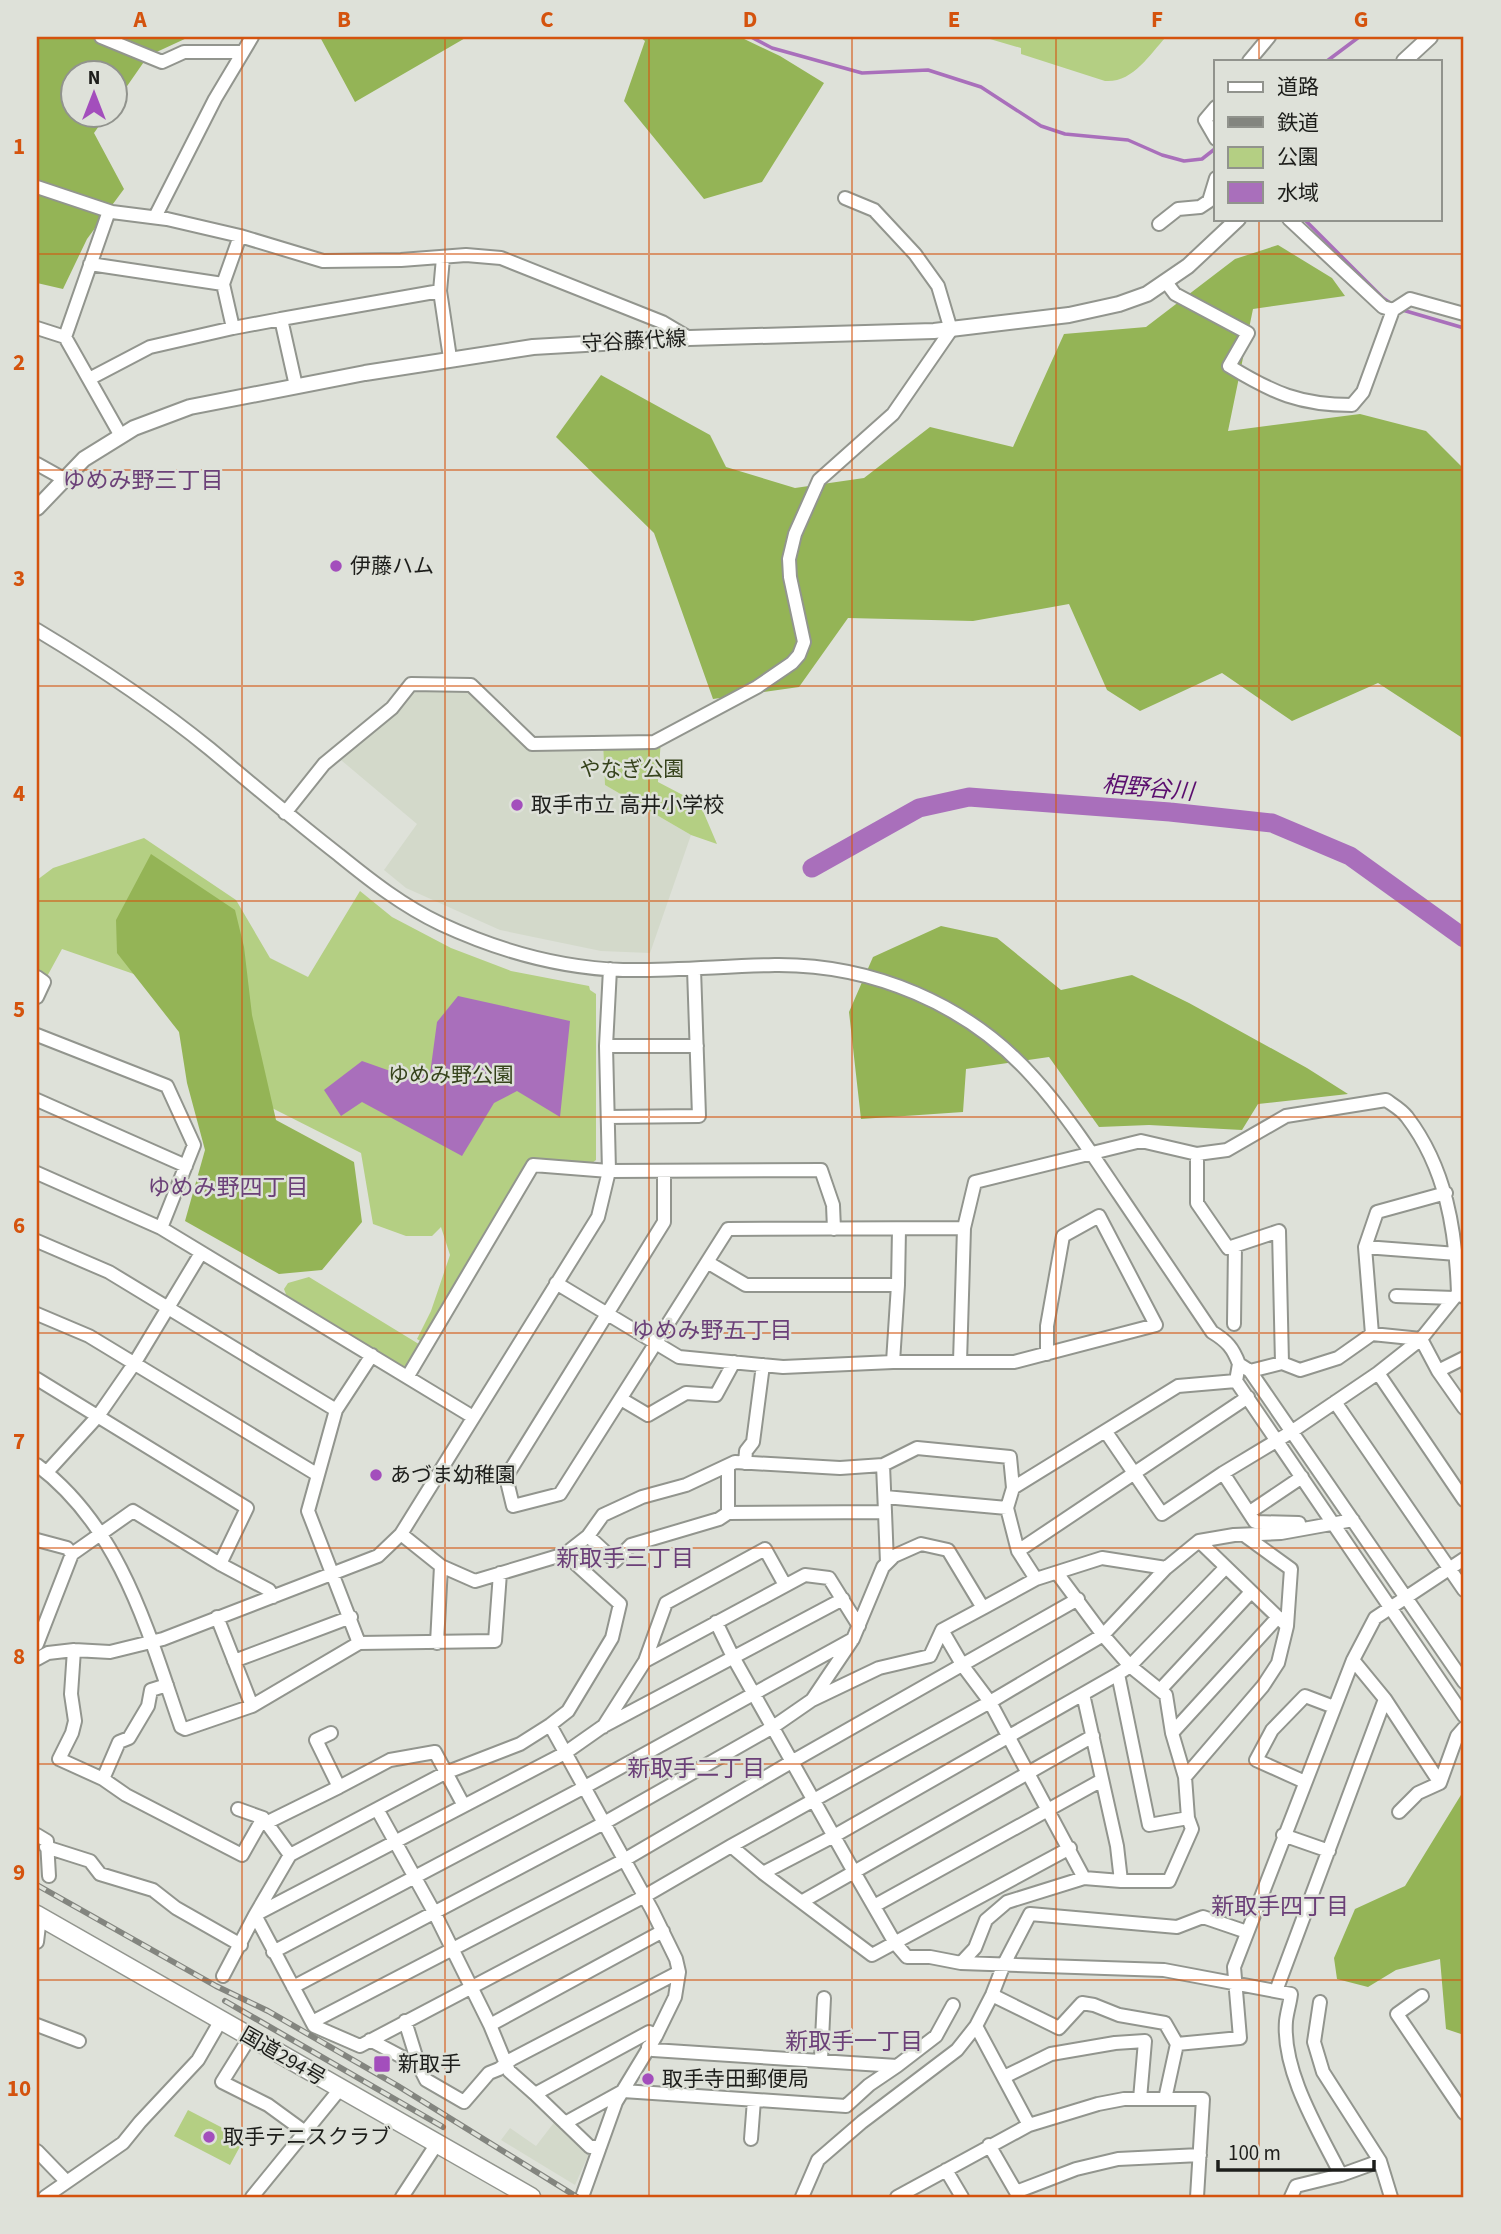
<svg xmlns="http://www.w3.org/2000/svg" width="1501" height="2234" font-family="'Source Sans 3','Noto Sans JP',sans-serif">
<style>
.built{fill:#d3d9ca}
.green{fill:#b4cf83}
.forest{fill:#94b456}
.water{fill:#a96fbb}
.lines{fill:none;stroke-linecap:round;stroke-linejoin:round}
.stream{stroke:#a96fbb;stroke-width:3.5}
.river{stroke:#a96fbb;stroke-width:19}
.minor-casing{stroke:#92958e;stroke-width:16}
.major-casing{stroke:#92958e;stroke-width:18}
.highway-casing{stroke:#92958e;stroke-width:21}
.minor{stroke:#fff;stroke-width:12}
.major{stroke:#fff;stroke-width:14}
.highway{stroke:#fff;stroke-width:18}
.rail-casing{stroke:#83857f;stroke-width:6}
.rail{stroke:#dee1d9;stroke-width:3.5;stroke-dasharray:10;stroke-linecap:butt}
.grid{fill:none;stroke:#d4530e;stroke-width:2;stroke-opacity:0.55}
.poi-dot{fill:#a34ebc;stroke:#dee1d9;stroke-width:2.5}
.labels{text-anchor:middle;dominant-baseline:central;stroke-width:5;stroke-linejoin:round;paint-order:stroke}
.street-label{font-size:21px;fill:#1d1e1b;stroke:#dee1d9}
.poi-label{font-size:21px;fill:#1d1e1b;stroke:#dee1d9;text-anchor:start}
.park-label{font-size:21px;fill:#36431c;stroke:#dee1d9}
.neighbourhood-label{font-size:23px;fill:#6b4078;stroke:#dee1d9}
.water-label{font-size:23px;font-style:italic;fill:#5a0d6e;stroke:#dee1d9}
.neatline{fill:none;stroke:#d4530e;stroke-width:2.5}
.grid-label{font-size:23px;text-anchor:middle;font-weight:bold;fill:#d4530e}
</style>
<rect width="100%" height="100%" fill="#dee1d9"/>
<path class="built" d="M412 688 468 689 532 744 603 742 605 785 691 835 650 953 601 951 500 930 406 888 384 870 417 824 335 755Z
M556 2120 588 2151V2156L575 2185 501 2140 510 2128 536 2146Z"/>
<path class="green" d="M983 37H1166C1149 55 1133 83 1105 81L1021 54V48Z
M661 739 658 782 700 804 717 844 691 835 605 785 603 743Z
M144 838 236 900 270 958 308 977 360 891 392 917 451 948 511 971 589 986 590 990 596 994V1160L592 1163H531L422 1342 417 1339 431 1311 450 1255 441 1227 432 1236H406L373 1224 361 1153 268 1106 151 980 62 949 44 982 37 977V880L53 868Z
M309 1277 422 1346 408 1368 404 1369 287 1297 284 1289 288 1283Z
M188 2110 244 2139 230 2165 174 2136Z"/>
<path class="forest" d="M37 37H189L148 56 116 102V74H74V116H106L94 133 124 189 87 239 63 289 37 283Z
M320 37H467L355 102Z
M640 37H740L780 56 824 83 762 182 704 199 624 101 645 41Z
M1278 245 1332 278 1345 296 1253 309 1228 431 1360 414 1426 431 1464 469V739L1378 683 1292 721 1222 673 1140 711 1107 690 1069 604 973 621 848 618 799 687 713 699 654 533 556 437 601 375 710 435 726 467 795 488 864 478 930 427 1013 447 1064 334 1146 327 1235 259Z
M151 854 235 910 244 947 252 1015 276 1120 354 1162 362 1222 322 1270 279 1274 185 1221 205 1150 187 1083 179 1032 117 953 116 920Z
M941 926 997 938 1061 990 1132 975 1189 1003 1307 1068 1348 1094 1258 1104 1242 1130 1149 1125 1099 1127 1049 1057 966 1069 963 1112 861 1119 849 1012 873 957Z
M1464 1790V2035L1446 2029 1440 1959 1396 1970 1368 1987 1337 1979 1334 1958 1355 1909 1405 1886Z"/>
<path class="water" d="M458 996 570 1021 560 1117 517 1091 494 1103 462 1156 362 1102 341 1116 324 1090 362 1061 396 1073 430 1074 437 1022Z"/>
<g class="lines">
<path class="stream" d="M751 37 772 48 862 73 928 70 981 87 1041 126 1065 134 1128 140 1162 155 1184 161 1202 159 1216 148
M1327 61 1359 37
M1304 219 1383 298 1393 305
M1399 309 1464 328"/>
<path class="river" d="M812 868 919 808 969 797 1170 812 1272 823 1350 856 1464 938"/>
<defs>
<path id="minor" d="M101 37 162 62 184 52H242
M1249 61 1269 37
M1216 107 1205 120 1216 139
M37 187 112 212 167 219 240 236 323 261 401 260 466 255 501 258 662 322 689 338
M155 217 215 99 252 37
M1289 219 1383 307 1393 310 1410 299 1464 314
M1159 224 1178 209 1200 207 1209 201 1216 178
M240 236 223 284 233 328 281 319 296 386
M443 258 440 291 450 358
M90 264 223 284
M1166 282 1175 294 1248 333 1229 366C1273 393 1300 405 1352 405L1363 392 1393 310
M281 319 440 291
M37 328 65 337 121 436
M65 337 109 211
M89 379 150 347 233 328
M37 464 64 479
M37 630C97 666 156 705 210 749 253 785 295 821 339 855 371 881 403 906 441 924 497 950 561 968 623 970 673 971 724 966 775 965 872 964 968 1004 1033 1077 1065 1112 1092 1154 1119 1194 1150 1240 1181 1286 1212 1332 1227 1341 1233 1348 1239 1364
M285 813 324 764 392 708 411 684 471 685 532 744 654 742 757 687 792 663 799 655 804 642 790 577 789 559 795 534 819 480 893 414 951 330 938 286 915 254 874 210 845 198
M37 977 44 982 37 997
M37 1035 167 1086 194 1145 161 1228
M606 1046H697
M37 1100 186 1166
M608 1117 699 1116 694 969
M1197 1154V1203L1228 1248 1279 1231 1282 1363
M664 1172V1222L506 1477 513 1506 560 1494 728 1229 964 1228
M37 1173 161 1228 473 1417
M37 1241 109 1272 336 1410
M1365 1247 1457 1254
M707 1262 746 1285H898
M556 1283 679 1357 783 1367 893 1362H1014L1156 1325 1099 1216 1063 1236 1047 1326V1354
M1396 1296 1454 1298
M37 1314 89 1336 318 1475
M1234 1324 1235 1246
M1372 1334 1365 1247 1377 1212 1446 1193
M893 1362 898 1285 899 1229
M960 1362 964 1228 975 1182 1141 1141 1197 1154 1227 1150 1286 1116 1386 1100C1393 1105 1402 1110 1407 1117 1446 1168 1456 1231 1458 1293L1464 1297
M1250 1371 1282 1363 1300 1370 1338 1358 1372 1334 1421 1339 1438 1371 1464 1408
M1438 1371 1464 1358
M1378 1373 1464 1500
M408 1376 533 1165 609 1171 821 1170 833 1205 834 1229
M37 1379 247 1508 220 1564
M621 1399 648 1415 686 1393 716 1395 734 1362
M1335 1402 1464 1590
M1106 1432 1162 1514 1223 1473 1291 1432 1378 1373 1421 1339 1458 1293
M745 1463 746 1451 753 1442 763 1365
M37 1465C121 1528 148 1632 181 1727L185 1729 252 1706
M47 1472 98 1416 134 1364 201 1253
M1223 1473 1255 1522 1299 1523
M1013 1488 1178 1386 1236 1381
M885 1497 1007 1508
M885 1512 887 1563
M1250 1512 1302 1477
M728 1513 885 1512 883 1465
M401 1534 441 1566 475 1581 565 1554 588 1536 603 1515 642 1497 686 1485 735 1462 840 1468 883 1465 917 1448 1010 1457 1013 1488 1007 1508 1018 1551 1036 1579
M1244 1535 1291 1569 1287 1626
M588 1536 615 1561 631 1545 719 1519 728 1513V1467
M37 1540 67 1548 72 1554
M1018 1551 1248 1397
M983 1608 942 1630 963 1666 990 1702 1084 1878
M217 1617 252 1706 359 1643 308 1511 336 1410 372 1355
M716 1622 733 1657 854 1872 895 1943 907 1957H930L961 1963 1164 1970 1291 1994C1290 2003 1287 2012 1286 2021 1282 2072 1319 2131 1341 2175L1380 2161
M359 1643 495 1641 500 1573
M437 1643 441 1566
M37 1644 72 1554 133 1511 220 1564 269 1590 273 1597
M74 1650 71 1694 75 1721 72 1733 59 1759 103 1779 126 1795 242 1855 263 1818
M37 1659 48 1653 74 1650 110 1652 163 1639 378 1556 401 1534 598 1217 609 1171 606 1046 610 969
M1353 1660 1385 1699 1440 1783 1418 1793 1399 1812
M234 1661 351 1617
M645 1661 805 1575 829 1578 859 1626
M1118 1674 1149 1825 1188 1818
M1464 1682 1250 1371 1239 1364 1236 1381 1464 1716
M1160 1690 1251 1592
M1083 1694 1117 1846 1121 1881
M812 1700 853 1639 883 1567 894 1556 921 1544 948 1550 983 1608 1036 1579 1102 1558 1166 1568
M550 1725 652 1910 676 1959 679 1972 675 1997 656 2036 616 2102 582 2197
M603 1727 645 1661 666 1603 765 1549 785 1585
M331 1733 316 1740 339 1787 390 1760 435 1752 463 1804
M1172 1733 1278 1617
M1185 1777 1263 1686 1278 1663 1287 1626 1199 1541
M103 1779 119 1742 129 1738 148 1706 151 1690 167 1685
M1305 1782 1256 1760 1272 1730 1305 1696 1334 1707
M1440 1783 1457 1736 1464 1728
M238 1809 263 1818 290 1855 255 1915 314 2026 360 2046 645 1896 731 1846 990 1702 1103 1635 1166 1568 1199 1541 1234 1535 1281 1533 1353 1520
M377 1809 434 1912 490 2025 509 2071 535 2094 649 2032 656 2036
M268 1822 339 1787
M37 1835 47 1841 49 1876
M1283 1835 1329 1851
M731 1846 763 1873 872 1955 1070 1848
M46 1847 90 1861 100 1874 153 1890 176 1908 241 1945
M290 1855 445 1773 520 1744 550 1725 568 1711 612 1638 620 1604 565 1554
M763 1873 834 1836 1118 1674 1130 1666 1226 1567
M803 1901 1093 1736
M874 1906 1102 1780
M37 1942 40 1917
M273 1952 583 1788 853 1639
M961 1963 975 1948 986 1920 1007 1902 1084 1878 1121 1881H1169L1192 1829 1188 1818 1185 1777 1172 1733 1166 1695 1130 1666 1103 1635 1057 1573
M223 1976 255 1915 565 1753 602 1727 843 1599
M293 1987 604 1823 773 1727 812 1700 879 1668 930 1656 942 1630
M1276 1991 1385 1699
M992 1995 1059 2028 1082 2003 1094 2005 1119 2015 1165 2023 1177 2044 1165 2099
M1422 1996 1397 2014 1464 2113
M1320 2002 1314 2042 1323 2072 1380 2161 1391 2197
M405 2021 419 2066
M312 2022 624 1860 793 1761 1078 1599
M37 2025 79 2041
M490 2025 663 1931
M976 2026 1029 2125
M250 2037 222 2082 268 2105 305 2132
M370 2040 419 2066 426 2080 464 2102 489 2073 499 2069 512 2059 679 1972
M1177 2044 1240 2038 1234 1967 1353 1660 1375 1618 1464 1559
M821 2060 824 1998
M897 2066 936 2036 953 2005
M1004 2077 1051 2054 1115 2043 1145 2041 1140 2099
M535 2094 590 2147H600
M565 2123 623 2091 846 2106 869 2085 897 2066 653 2050 648 2047
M751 2139 754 2100
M989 2145 1019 2197
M37 2151 66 2181
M946 2170 962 2197
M1016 2192 1076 2169 1118 2159 1200 2155
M45 2197 123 2143 140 2122 198 2060 221 2020
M252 2197 340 2089
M402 2197 436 2145
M802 2197 818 2160 862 2122 957 2050 976 2026 992 1995 1004 1964 1030 1914 1177 1927 1203 1917 1247 1932
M897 2197 1029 2125 1098 2104 1124 2099H1203L1197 2197
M1291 2197 1296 2186 1341 2175"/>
<path id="major" d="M1404 61 1430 37
M37 508 84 459 134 428 190 407 365 373 533 347 689 338 934 331 1069 315 1119 304 1147 294 1188 266 1238 219"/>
<path id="highway" d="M37 1915 531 2197"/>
</defs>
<use href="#minor" class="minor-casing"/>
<use href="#major" class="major-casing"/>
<use href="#highway" class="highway-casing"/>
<use href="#minor" class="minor"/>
<use href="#major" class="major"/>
<use href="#highway" class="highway"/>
<defs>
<path id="rail" d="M37 1885 216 1986 268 2011 398 2086 577 2197
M225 2001 443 2127"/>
</defs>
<use href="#rail" class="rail-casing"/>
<use href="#rail" class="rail"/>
</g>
<path class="grid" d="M242 37V2197M445 37V2197M649 37V2197M852 37V2197M1056 37V2197M1259 37V61M1259 219V2197M37 254H1464M37 470H1464M37 686H1464M37 901H1464M37 1117H1464M37 1333H1464M37 1548H1464M37 1764H1464M37 1980H1464"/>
<g class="poi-dot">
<circle cx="336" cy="566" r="7"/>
<circle cx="517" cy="805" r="7"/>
<circle cx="376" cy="1475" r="7"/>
<rect x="373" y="2055" width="18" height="18" rx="3.5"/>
<circle cx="648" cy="2079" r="7"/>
<circle cx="209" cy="2137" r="7"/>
</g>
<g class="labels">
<g class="street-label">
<text transform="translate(634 341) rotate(-3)">守谷藤代線</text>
<text transform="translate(283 2056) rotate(30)">国道294号</text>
</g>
<g class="poi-label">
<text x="350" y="566">伊藤ハム</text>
<text x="531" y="805">取手市立 高井小学校</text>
<text x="390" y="1475">あづま幼稚園</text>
<text x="398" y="2064">新取手</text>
<text x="662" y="2079">取手寺田郵便局</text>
<text x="223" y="2137">取手テニスクラブ</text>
</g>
<g class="park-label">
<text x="632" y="769">やなぎ公園</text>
<text x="451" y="1075">ゆめみ野公園</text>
</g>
<g class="neighbourhood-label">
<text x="143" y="480">ゆめみ野三丁目</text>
<text x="228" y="1187">ゆめみ野四丁目</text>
<text x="712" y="1330">ゆめみ野五丁目</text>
<text x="625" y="1558">新取手三丁目</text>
<text x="696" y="1768">新取手二丁目</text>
<text x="1280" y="1906">新取手四丁目</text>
<text x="854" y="2041">新取手一丁目</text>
</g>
<g class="water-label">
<text transform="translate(1148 788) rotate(5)">相野谷川</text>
</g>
</g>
<rect width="1501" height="2234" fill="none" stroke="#dee1d9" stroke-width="77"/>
<rect x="1214" y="60" width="228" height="161" fill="#dee1d9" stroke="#91938d" stroke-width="2"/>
<rect x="1228" y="82" width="35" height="10" fill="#ffffff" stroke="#91938d" stroke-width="2"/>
<text x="1277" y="94" font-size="21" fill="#1d1e1b">道路</text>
<rect x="1228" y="117" width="35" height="10" fill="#83857f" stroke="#91938d" stroke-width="2"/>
<text x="1277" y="130" font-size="21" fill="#1d1e1b">鉄道</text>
<rect x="1228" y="147" width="35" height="21" fill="#b4cf83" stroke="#91938d" stroke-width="2"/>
<text x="1277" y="164" font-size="21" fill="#1d1e1b">公園</text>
<rect x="1228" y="182" width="35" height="21" fill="#a96fbb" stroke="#91938d" stroke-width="2"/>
<text x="1277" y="200" font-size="21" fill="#1d1e1b">水域</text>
<g transform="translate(94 94)"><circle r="33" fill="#dee1d9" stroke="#91938d" stroke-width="2"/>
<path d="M0-5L12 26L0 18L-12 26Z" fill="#a34ebc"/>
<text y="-10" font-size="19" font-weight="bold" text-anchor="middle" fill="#1d1e1b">N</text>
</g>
<path d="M1218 2160v10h156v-10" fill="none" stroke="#1d1e1b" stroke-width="3.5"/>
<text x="1228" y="2160" font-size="21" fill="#1d1e1b" stroke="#dee1d9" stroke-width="5" paint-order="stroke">100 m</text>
<rect x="38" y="38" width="1424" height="2158" class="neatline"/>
<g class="grid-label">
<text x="140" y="27">A</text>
<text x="344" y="27">B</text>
<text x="547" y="27">C</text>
<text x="750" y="27">D</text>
<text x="954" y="27">E</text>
<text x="1157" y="27">F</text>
<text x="1361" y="27">G</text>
<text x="19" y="154">1</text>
<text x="19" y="370">2</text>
<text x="19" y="586">3</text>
<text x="19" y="801">4</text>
<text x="19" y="1017">5</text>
<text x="19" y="1233">6</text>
<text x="19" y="1449">7</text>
<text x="19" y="1664">8</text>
<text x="19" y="1880">9</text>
<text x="19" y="2096">10</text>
</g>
</svg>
